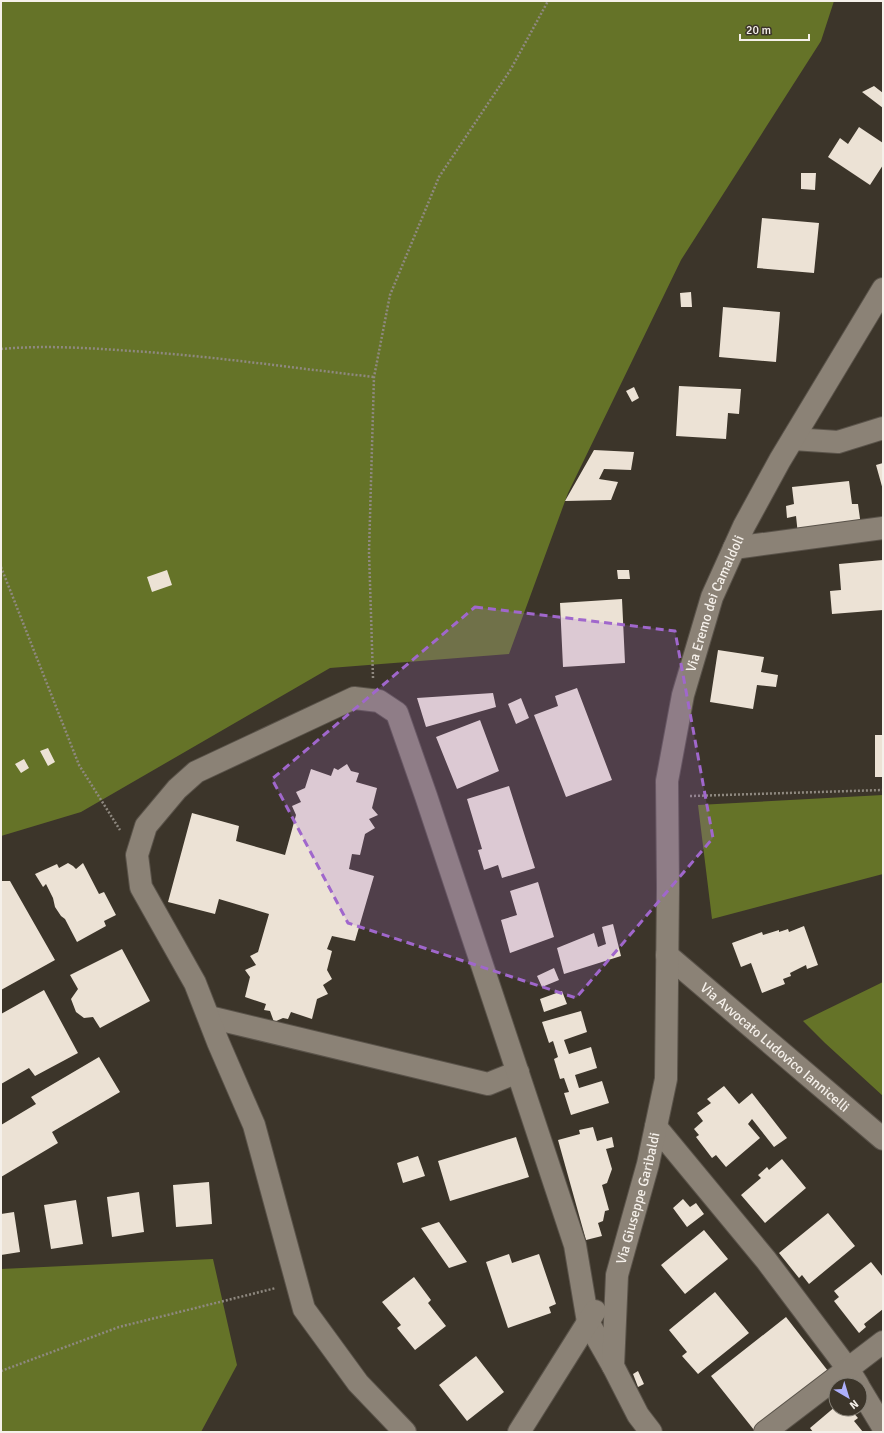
<svg xmlns="http://www.w3.org/2000/svg" width="884" height="1433" font-family="Signika,sans-serif">
<style>
.forest{fill:#657328}
.building{fill:#ece2d5}
.lines{fill:none;stroke-linecap:round;stroke-linejoin:round}
.minor-casing{stroke:#5a534a;stroke-width:24}
.path{stroke:#8f8980;stroke-width:2.5;stroke-dasharray:2 2;stroke-linecap:butt}
.minor{stroke:#8b8276;stroke-width:22}
.marked{fill:#a067cc;fill-opacity:0.2;stroke:#a067cc;stroke-width:3;stroke-dasharray:8 5;stroke-linejoin:round}
.labels{text-anchor:middle;dominant-baseline:central;stroke-width:4;stroke-linejoin:round;paint-order:stroke}
.street-label{font-size:14px;fill:#f5f0ea;stroke:#3c352a}
</style>
<rect width="100%" height="100%" fill="#3c352a"/>
<path class="forest" d="M1 1H834L821 41 681 260 568 493 509 654 330 668 81 812 1 836Z
M883 795V874L712 919 698 805Z
M883 982V1096L825 1043 803 1021Z
M213 1259 237 1365 201 1432H1V1269Z"/>
<path class="building" d="M874 86 883 93V108L862 92Z
M859 127 883 143V165L870 185 828 157 840 138 848 144Z
M801 173H816L815 190 801 189Z
M762 218 819 223 814 273 757 268Z
M691 292 692 307H681L680 293Z
M723 307 780 312 776 362 719 357Z
M679 386 741 389 739 414 728 413 726 439 676 436Z
M634 387 639 398 632 402 626 391Z
M594 450 634 452 631 470 604 469 599 479 618 482 611 500 565 501Z
M883 463V490L876 465Z
M849 481 852 504H858L861 526 798 535 796 516 787 518 786 506 794 504 792 487Z
M883 560V610L832 614 830 591 841 590 839 564Z
M167 570 172 585 152 592 147 577Z
M617 570H629L630 579H618Z
M622 599 625 663 563 667 560 603Z
M718 650 764 657 761 672 778 675 776 687 757 685 753 709 710 702Z
M577 688 612 780 566 797 534 715 558 706 555 696Z
M493 693 496 707 426 727 417 698Z
M521 698 529 718 516 724 508 704Z
M480 720 499 771 457 789 436 737Z
M875 735H883V777H875Z
M48 748 55 762 48 766 40 751Z
M24 759 29 768 21 773 15 764Z
M347 764 351 771 359 773 356 782 377 788 372 808 378 815 369 819 375 828 365 834 360 855 352 854 349 869 374 876 355 941 332 936 327 949 332 951 327 970 332 979 323 985 328 994 317 999 312 1019 291 1012 288 1019 283 1018 274 1022 270 1011 264 1010 266 1004 245 997 250 977 245 970 256 965 250 956 258 952 269 914 219 899 215 914 168 902 192 813 239 826 236 841 285 855 296 815 292 806 301 802 296 792 305 788 311 769 331 776 334 768 338 770Z
M509 786 535 868 502 878 498 865 484 870 478 850 482 849 467 799Z
M68 863 73 866 76 869 83 863 99 894 104 892 116 915 104 921 106 926 77 942 65 919 61 916 55 907 53 898 46 884 43 887 35 874 57 864 59 868Z
M1 881H10L55 960 1 990Z
M538 882 554 937 510 953 501 920 517 915 510 891Z
M613 924 621 956 564 974 557 948 594 933 598 947 606 944 602 927Z
M804 926 818 965 807 969 806 965 790 973 791 976 783 979 785 984 762 993 751 963 741 967 732 943 762 932 763 935 779 930V932L788 929 789 932Z
M122 949 150 1001 100 1028 93 1017 84 1018 76 1012 71 999 78 989 70 975Z
M554 968 559 980 542 987 537 976Z
M44 990 78 1053 35 1076 29 1068 1 1084V1014Z
M562 991 567 1004 544 1012 540 999Z
M581 1011 587 1032 564 1040 569 1054 591 1047 597 1068 575 1075 579 1088 602 1081 609 1103 571 1115 564 1093 569 1092 564 1078 560 1079 554 1059 558 1057 553 1041 549 1043 542 1022Z
M99 1057 120 1092 52 1132 58 1143 1 1177V1125L36 1104 31 1097Z
M724 1086 739 1104 752 1093 787 1138 774 1147 752 1119 748 1124 760 1138 726 1167 716 1155 712 1158 696 1137 699 1135 694 1129 703 1121 697 1113 711 1103 707 1099Z
M593 1127 597 1141 612 1137 614 1147 606 1149 612 1169 607 1183 602 1185 609 1210 605 1211 603 1221 598 1223 602 1236 586 1240 558 1140 580 1134 579 1130Z
M516 1137 529 1177 450 1201 438 1161Z
M418 1156 425 1176 403 1183 397 1163Z
M782 1159 806 1188 765 1223 741 1195 761 1178 758 1175 767 1167 769 1170Z
M209 1182 212 1224 176 1227 173 1185Z
M139 1192 144 1232 112 1237 107 1197Z
M683 1199 690 1207 696 1203 704 1214 687 1227 673 1208Z
M76 1200 83 1244 51 1249 44 1205Z
M14 1212 20 1252 1 1255V1214Z
M828 1213 855 1246 809 1284 802 1275 799 1278 779 1253Z
M439 1222 467 1262 449 1268 421 1228Z
M704 1230 728 1259 685 1294 661 1265Z
M509 1254 512 1263 539 1254 556 1304 549 1307 551 1313 508 1328 486 1262Z
M871 1262 883 1277V1309L864 1324 866 1327 859 1333 834 1301 839 1297 834 1291Z
M414 1277 431 1300 428 1303 446 1326 415 1350 397 1328 401 1325 382 1302Z
M715 1292 749 1333 698 1374 682 1356 687 1352 669 1330Z
M786 1317 828 1371 754 1430 711 1376Z
M476 1356 504 1392 467 1421 439 1385Z
M638 1371 644 1384 638 1387 633 1374Z
M836 1406V1409H850L858 1418 854 1421 863 1432H813L810 1428Z"/>
<g class="lines">
<defs>
<g id="minor">
<path d="M793 439 838 442 883 428"/>
<path d="M734 548 883 528"/>
<path id="s1" d="M667 955 883 1139"/>
<path d="M209 1017 488 1084 518 1072"/>
<path d="M656 1127 766 1260 848 1369 858 1385"/>
<path d="M860 1389 883 1427"/>
<path d="M405 1432 358 1383 304 1309 254 1125 218 1042 195 983 141 887 137 855 146 826 177 789 196 772 354 698 379 701 397 713 426 796 575 1245 588 1322 613 1366"/>
<path d="M519 1432 595 1311"/>
<path id="s2" d="M651 1432 638 1415 613 1366 617 1275 648 1164 666 1079 668 888 667 781 683 695 712 597 744 526 780 460 883 289"/>
<path d="M765 1432 883 1342"/>
</g>
</defs>
<use href="#minor" class="minor-casing"/>
<path class="path" d="M1 349C45 345 88 348 132 351 213 356 293 368 374 377
M1 567 79 765 120 830
M373 678 369 552 374 377 390 295 439 177 511 69 548 1
M690 796 883 790
M1 1371 119 1327 276 1288"/>
<use href="#minor" class="minor"/>
</g>
<path class="marked" d="M475 607 675 631 713 838 576 998 348 923 272 779Z"/>
<g class="labels">
<g class="street-label">
<text stroke="none"><textPath href="#s2" startOffset="852">Via Eremo dei Camaldoli</textPath></text>
<text stroke="none"><textPath href="#s1" startOffset="142">Via Avvocato Ludovico Iannicelli</textPath></text>
<text stroke="none"><textPath href="#s2" startOffset="247">Via Giuseppe Garibaldi</textPath></text>
</g>
</g>
<rect width="884" height="1433" fill="none" stroke="#f5f0ea" stroke-width="4"/>
<g transform="translate(848 1397) rotate(142)"><circle r="19" fill="#3c352a" stroke="#868077"/>
<path d="M0-3L7 15L0 10L-7 15Z" fill="#adaffb"/>
<text y="-6" font-size="11" font-weight="bold" text-anchor="middle" fill="#f5f0ea">N</text>
</g>
<path d="M740 34v6h69v-6" fill="none" stroke="#f5f0ea" stroke-width="2"/>
<text x="746" y="34" font-size="12" fill="#f5f0ea" stroke="#3c352a" stroke-width="3" paint-order="stroke">20 m</text>
</svg>
